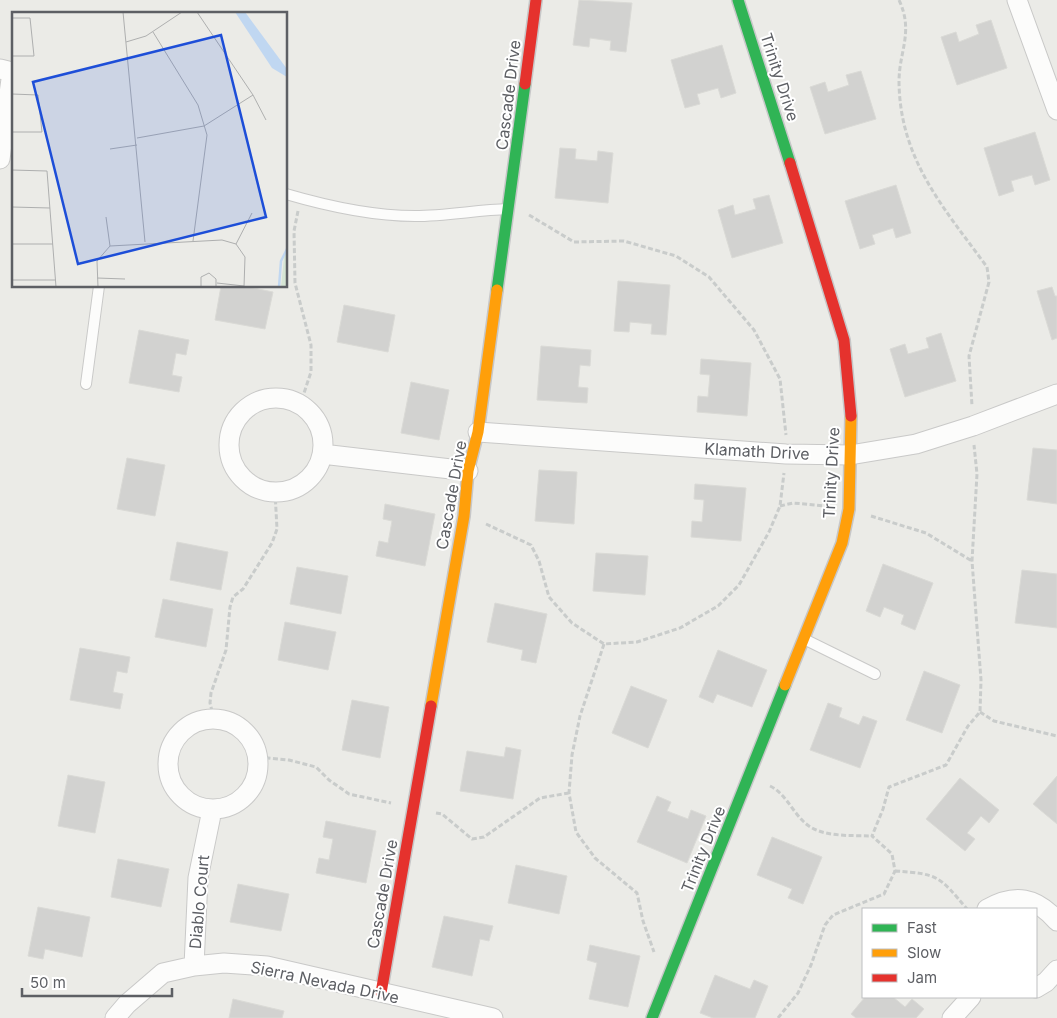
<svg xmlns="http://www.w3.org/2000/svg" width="1057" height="1018" font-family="Inter,sans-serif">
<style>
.building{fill:#d2d2d0;stroke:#dadad6}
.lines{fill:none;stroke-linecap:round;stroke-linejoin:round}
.lane-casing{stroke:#c9c9c8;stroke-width:12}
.street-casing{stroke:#c9c9c8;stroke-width:21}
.fast-casing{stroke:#c7c7c8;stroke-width:14}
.slow-casing{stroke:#c7c7c8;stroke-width:14}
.jam-casing{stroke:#c7c7c8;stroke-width:14}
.path{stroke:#c9cccb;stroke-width:3;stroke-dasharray:5 2.5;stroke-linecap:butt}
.lane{stroke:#fcfcfb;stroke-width:10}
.street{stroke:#fcfcfb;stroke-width:19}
.fast{stroke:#30b455;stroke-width:11}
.slow{stroke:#ff9f0a;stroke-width:11}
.jam{stroke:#e5322d;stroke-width:11}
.labels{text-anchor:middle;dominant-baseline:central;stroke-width:4;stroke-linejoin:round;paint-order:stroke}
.street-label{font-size:16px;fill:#5d5f64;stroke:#fff}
.inset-river{fill:none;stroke:#c0d7f1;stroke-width:2.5}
.inset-road{fill:none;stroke:#aeafaf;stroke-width:1}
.view{fill:#1d4ed8;fill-opacity:0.15;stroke:#1d4ed8;stroke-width:2.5}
.inset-edge{fill:none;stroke:#5d5f64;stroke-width:2.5}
</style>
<rect width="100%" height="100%" fill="#ebebe7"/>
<path class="building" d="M579 0 632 3 626 52 610 50 611 41 590 38 589 47 573 45Z
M991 20 1007 68 957 85 941 37 956 32 959 42 979 34 976 25Z
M722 45 736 93 721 98 718 88 697 94 700 104 685 108 671 60Z
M861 71 876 119 825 134 810 87 825 82 828 92 849 85 846 75Z
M1035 132 1050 180 1035 185 1032 175 1011 181 1014 191 999 196 984 148Z
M560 148 576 149 575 159 597 161 598 151 613 153 608 203 555 198Z
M896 185 911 233 896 238 893 228 872 235 875 244 860 249 845 201Z
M769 195 783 243 732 258 718 210 733 205 735 215 756 209 753 199Z
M618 281 670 285 666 335 651 334 652 324 630 322 629 332 614 331Z
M221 286H244L273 292 265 329 215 320Z
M1052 287 1055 296H1057V338L1052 340 1037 291Z
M344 305 395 315 388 352 337 342Z
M139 330 189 340 186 355 176 353 172 375 182 377 179 392 129 383Z
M941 333 956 381 905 397 890 349 905 344 908 354 929 348 926 338Z
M541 346 591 350 590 366 580 365 578 387 588 388 587 403 537 400Z
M701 359 751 363 747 416 697 412 698 396 708 397 710 375 700 374Z
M411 382 449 390 439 440 401 433Z
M1033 448 1057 450V504L1027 500Z
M127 458 165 465 155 516 117 509Z
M539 470 577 472 574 524 535 521Z
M695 484 746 488 741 541 691 537 692 521 702 522 704 500 694 499Z
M385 504 435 514 425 566 376 556 379 541 388 543 392 521 383 519Z
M177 542 228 552 221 590 170 580Z
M596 553 648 556 645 595 593 591Z
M883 564 933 583 915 630 901 624 904 615 884 607 880 617 866 611Z
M297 567 348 576 341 614 290 604Z
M1022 570 1057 574V628L1015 623Z
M163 599 213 609 206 647 155 637Z
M495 603 547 614 536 663 521 660 523 650 487 642Z
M285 622 336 632 328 670 278 660Z
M80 648 130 657 127 673 117 671 113 692 123 694 120 709 70 700Z
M718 650 767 670 752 707 717 694 713 703 699 697Z
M924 671 960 685 942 733 906 720Z
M631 686 667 700 648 748 612 733Z
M352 700 389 707 380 758 342 750Z
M828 703 842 708 839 717 859 725 863 716 877 721 860 768 810 750Z
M506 747 521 750 513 799 460 791 467 751 504 757Z
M68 775 105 782 95 833 58 826Z
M1057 776V824L1033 804Z
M960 778 999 810 989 823 981 816 967 833 975 839 965 851 926 819Z
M657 796 671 802 667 811 688 819 691 810 706 816 687 863 637 842Z
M326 821 376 831 366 883 316 873 319 858 329 860 333 839 323 837Z
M772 837 822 857 803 904 788 898 792 889 757 875Z
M118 859 169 869 161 907 111 897Z
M516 865 567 876 559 914 508 903Z
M238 884 289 894 281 931 230 922Z
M38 907 90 917 82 957 45 949 43 959 28 956Z
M444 916 493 926 489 941 480 939 472 976 432 967Z
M590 945 640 956 628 1007 589 999 597 963 587 960Z
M715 975 750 989 754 980 768 986 755 1018H713L700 1013Z
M865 997H893L905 1007 912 999 924 1009 916 1018H856L851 1014Z
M233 999 284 1011 282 1018H229Z"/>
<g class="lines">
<defs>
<path id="lane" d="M286 194C327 206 373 216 415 216 446 216 477 210 508 209
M86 384 99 286
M804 639 875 674"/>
<path id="street" d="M1017 0 1057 110
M0 69 12 72 0 159
M229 445a47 47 0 1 1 94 0a47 47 0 1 1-94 0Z
M478 432 786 454 850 455 916 444 973 426 1057 394
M322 454 468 471
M168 764a45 45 0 1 1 90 0a45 45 0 1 1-90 0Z
M987 909C1015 893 1036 897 1057 921
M194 966 198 878 212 810
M1036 988 1046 982 1057 970
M115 1018 127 1004 163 973 194 966 224 963 267 966 493 1018
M952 1018 971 997"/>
<path id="fast" d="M738 0 790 163
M497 290 525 84
M652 1018 785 685"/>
<path id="slow" d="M785 685 842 543 849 509 851 416
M431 706 464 516 468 471 478 432 497 290"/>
<path id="jam" d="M525 84 536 0
M790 163 844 340 851 416
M381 993 431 706"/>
</defs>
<use href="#lane" class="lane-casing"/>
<use href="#street" class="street-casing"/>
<use href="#fast" class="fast-casing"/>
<use href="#slow" class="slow-casing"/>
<use href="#jam" class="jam-casing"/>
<path class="path" d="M899 0C914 32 899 51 899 82 900 160 944 208 987 267L989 282 969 356 972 406
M298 211 294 231 295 283 311 345V372L300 405
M529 215 574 242 624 241 676 256 709 277 754 330 780 379 786 435
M780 506 793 503 826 506
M871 516 926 533 972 561
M486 524 531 545 539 561 549 597 572 623 604 644 637 642 680 628 718 606 739 585 769 532 780 506 784 473
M604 644 580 716 572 755 569 793 576 832 595 858 637 893 643 921 654 952
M980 712 994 721 1057 736
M214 719 210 703 211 693 226 650 230 607 233 597 243 589 272 543 277 529 275 492
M258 757 289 760 316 767 329 780 349 794 391 803
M770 786C785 793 792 811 804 822 820 838 851 835 872 836
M436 813 442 814 472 839 484 837 540 798 569 793
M895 871C939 874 939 876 967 909
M778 1018 798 993 811 965 825 925 833 915 884 894 895 871 892 854 872 836 883 809 889 787 946 765 968 726 980 712 981 680 972 561 977 474 974 445"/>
<use href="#lane" class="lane"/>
<use href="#street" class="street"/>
<use href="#fast" class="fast"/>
<use href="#slow" class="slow"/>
<use href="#jam" class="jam"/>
</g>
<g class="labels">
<g class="street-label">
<text transform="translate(780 77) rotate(72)">Trinity Drive</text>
<text transform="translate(508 95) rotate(-83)">Cascade Drive</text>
<text transform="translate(757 451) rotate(3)">Klamath Drive</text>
<text transform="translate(831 473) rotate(-87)">Trinity Drive</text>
<text transform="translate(451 495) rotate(-80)">Cascade Drive</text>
<text transform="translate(703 849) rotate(-68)">Trinity Drive</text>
<text transform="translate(382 894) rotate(-80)">Cascade Drive</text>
<text transform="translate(199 902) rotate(-85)">Diablo Court</text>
<text transform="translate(325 982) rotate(12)">Sierra Nevada Drive</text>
</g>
</g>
<g transform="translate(12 12)">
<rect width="275" height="275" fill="#ebebe7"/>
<path d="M275 237V275H269L272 245Z" fill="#d6e6d5"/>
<path d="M223 0H233L275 57V65L260 56Z" fill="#c0d7f1"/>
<path class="inset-river" d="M267 275 269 249 275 237"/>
<path class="inset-road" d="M111 0 133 230M185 0 241 83 254 108M0 6H18L22 44H0M141 20 186 93 195 123 181 229M114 30 134 24 170 0M0 82 26 83 30 120H0M125 126 192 114 241 83M98 137 125 133M0 158 35 159 44 275M0 195 38 196M94 205 98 234M0 232H41M224 232 240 201M85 266 113 267M0 268H44M205 271 232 274M86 275 85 249 98 234 210 228 224 232 233 245 232 275M189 275V265L197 261 204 267V275"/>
<path class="view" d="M209 23 254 205 66 252 21 70Z"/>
<rect width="275" height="275" class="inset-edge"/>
</g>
<rect x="862" y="908" width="175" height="90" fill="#ffffff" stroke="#bebfc1"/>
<rect x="872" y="924" width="25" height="8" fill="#30b455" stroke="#bebfc1"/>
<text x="907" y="933" font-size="15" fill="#5d5f64">Fast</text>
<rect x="872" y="949" width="25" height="8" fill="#ff9f0a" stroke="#bebfc1"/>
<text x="907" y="958" font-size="15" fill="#5d5f64">Slow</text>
<rect x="872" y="974" width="25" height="8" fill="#e5322d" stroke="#bebfc1"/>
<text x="907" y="983" font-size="15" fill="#5d5f64">Jam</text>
<path d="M22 988v8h150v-8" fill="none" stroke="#5d5f64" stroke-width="2.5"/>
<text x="30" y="988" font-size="15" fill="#5d5f64" stroke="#ffffff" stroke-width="4" paint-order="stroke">50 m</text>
</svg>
